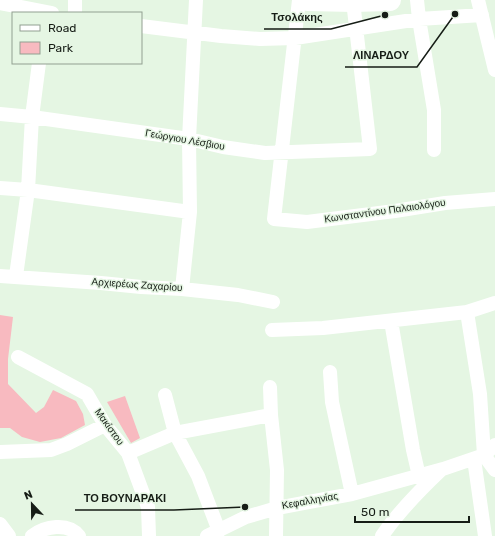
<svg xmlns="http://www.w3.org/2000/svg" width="495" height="536" font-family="Rubik,sans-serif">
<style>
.green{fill:#f8bac0}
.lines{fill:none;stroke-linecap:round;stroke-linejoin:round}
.street{stroke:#fff;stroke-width:14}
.primary{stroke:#fff;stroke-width:22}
.labels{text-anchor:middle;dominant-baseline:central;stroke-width:3;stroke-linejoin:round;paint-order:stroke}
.street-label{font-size:10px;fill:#161d16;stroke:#e5f6e3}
.leader{fill:none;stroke:#161d16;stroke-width:1.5}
.callout-dot{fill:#161d16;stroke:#e5f6e3;stroke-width:1.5}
.callout-label{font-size:11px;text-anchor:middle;font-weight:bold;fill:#161d16;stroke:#e5f6e3;stroke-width:3;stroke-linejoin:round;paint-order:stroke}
</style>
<rect width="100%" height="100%" fill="#e5f6e3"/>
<path class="green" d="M0 315 13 317 8 359V384L36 413 44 407 53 390 76 401 83 414 85 425 61 438 40 442 22 437 10 428H0Z
M125 396 140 438 131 443 107 402Z"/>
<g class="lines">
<path class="street" d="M299 0 274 219 307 222 395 211 445 203 495 199
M417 0 419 19 434 110V150
M478 0 495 70
M0 3 52 13
M75 13V0
M141 26 221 36 260 39 295 38 419 19 482 15
M0 114 32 117 189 139 223 147 265 153 370 149 353 1
M0 188 28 190 190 212
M0 276 101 283 141 287 182 289 238 295 273 302
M16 276 28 190 32 117 39 63
M182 289 190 212 189 139 196 0
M467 312 480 394 484 455
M391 321 413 450 419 476
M272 330 323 328 467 312 495 303
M18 357 87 394 105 425 128 453 148 507 149 536
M330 372 332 402 352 494
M270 387 271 415 277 470 276 536
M165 395 175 433 198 476 219 531
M0 452 51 450 67 444 105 425
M128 453 175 433 271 415
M484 455 495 470
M474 459 485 536
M0 524 9 536
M32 536C45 526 68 522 79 536
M207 536 246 517 277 508 352 494 443 469 484 455 495 445
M382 536C398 512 419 491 440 471"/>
<path class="primary" d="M308 0 353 1 390 0"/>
</g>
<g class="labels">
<g class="street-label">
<text transform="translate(185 140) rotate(10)">Γεώργιου Λέσβιου</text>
<text transform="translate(385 211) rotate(-8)">Κωνσταντίνου Παλαιολόγου</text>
<text transform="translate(137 285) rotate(4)">Αρχιερέως Ζαχαρίου</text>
<text transform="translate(109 427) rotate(54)">Μακίστου</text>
<text transform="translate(310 501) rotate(-10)">Κεφαλληνίας</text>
</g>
</g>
<path class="leader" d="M385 15L331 29H264M455 14L417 67H345M245 507L174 510H75"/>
<g class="callout-dot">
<circle cx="385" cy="15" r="4"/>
<circle cx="455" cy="14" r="4"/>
<circle cx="245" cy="507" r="4"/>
</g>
<g class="callout-label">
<text x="297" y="21">Τσολάκης</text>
<text x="381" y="59">ΛΙΝΑΡΔΟΥ</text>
<text x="125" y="502">ΤΟ ΒΟΥΝΑΡΑΚΙ</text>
</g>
<rect x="12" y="12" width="130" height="52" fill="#e5f6e3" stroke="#929f91"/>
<rect x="20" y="25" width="20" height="6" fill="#ffffff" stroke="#929f91"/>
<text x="48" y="32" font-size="12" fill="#161d16">Road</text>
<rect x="20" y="42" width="20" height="12" fill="#f8bac0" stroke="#929f91"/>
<text x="48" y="52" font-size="12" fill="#161d16">Park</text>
<g transform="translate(32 504) rotate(338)" stroke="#e5f6e3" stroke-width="3" paint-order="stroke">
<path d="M0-3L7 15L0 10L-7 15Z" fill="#161d16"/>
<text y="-6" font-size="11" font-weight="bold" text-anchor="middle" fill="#161d16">N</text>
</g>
<path d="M355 516v6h114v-6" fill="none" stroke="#161d16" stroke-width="2"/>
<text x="361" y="516" font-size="12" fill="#161d16" stroke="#e5f6e3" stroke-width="3" paint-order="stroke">50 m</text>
</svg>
